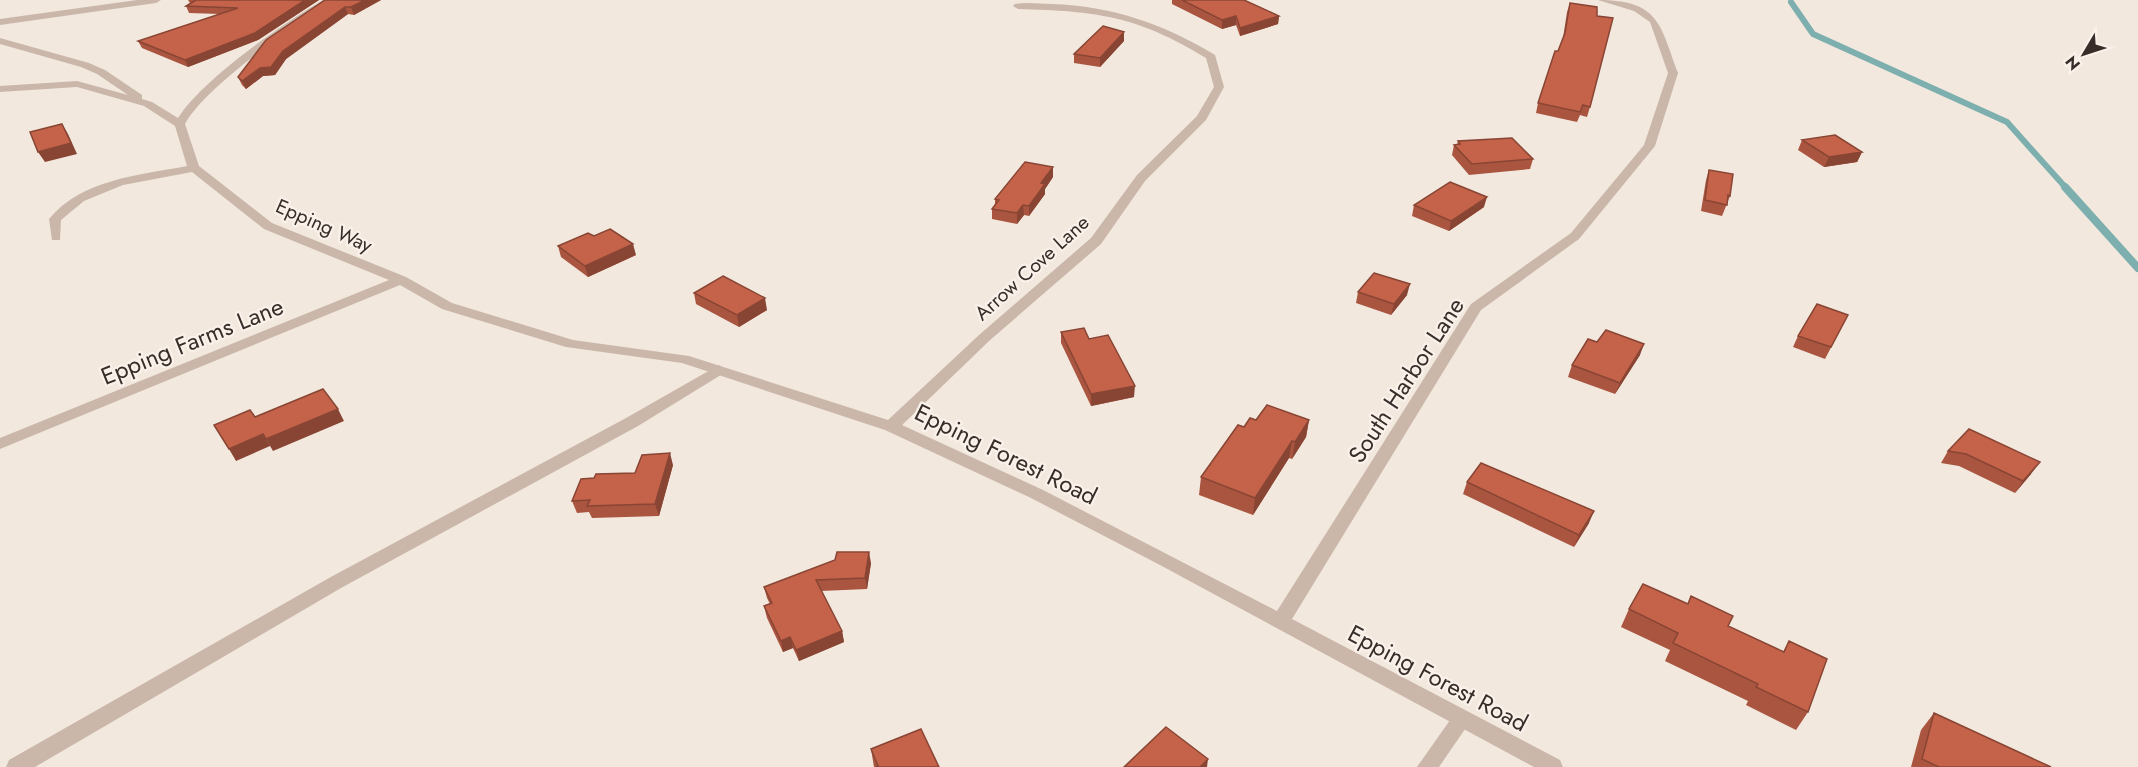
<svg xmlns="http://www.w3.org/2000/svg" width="2138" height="767" font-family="Jost,sans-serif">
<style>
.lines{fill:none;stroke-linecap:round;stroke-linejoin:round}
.stream-far1{stroke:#7dafaf;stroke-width:6}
.stream{stroke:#7dafaf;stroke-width:8}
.service{fill:#cab7aa;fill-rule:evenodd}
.minor{fill:#cab7aa;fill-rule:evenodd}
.wall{fill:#a95540}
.shaded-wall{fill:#894534}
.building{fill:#c4634a;stroke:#894534;stroke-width:1.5}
.labels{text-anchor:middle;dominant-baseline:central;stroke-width:4.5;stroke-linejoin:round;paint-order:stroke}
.far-street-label{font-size:20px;fill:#382d29;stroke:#faf2ea}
.street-label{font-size:24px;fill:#382d29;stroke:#faf2ea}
</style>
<rect width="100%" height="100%" fill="#f2e8de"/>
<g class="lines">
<path class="stream-far1" d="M1791 2 1813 34 2007 122 2067 189"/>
<path class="stream" d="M2065 187 2138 268"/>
<path class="service" d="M1598 0C1659 0 1660 24 1678 73L1677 75 1668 73 1650 22 1634 11Z
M719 365 726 370 724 373 638 426 341 588 35 767H6L9 760 329 578 626 418Z
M1462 710 1469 713 1472 719 1439 767H1417L1455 713Z"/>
<path class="minor" d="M137 0H161L156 3 0 25V19Z
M323 0H334C324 9 310 15 299 23 268 45 202 92 185 124L199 166 272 223 406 277 452 303 573 340 689 356 888 420 979 335 1091 238 1137 175 1197 116 1214 87 1206 58C1138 16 1096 11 1018 9L1013 6 1015 4C1027 2 1040 4 1052 4 1112 6 1164 24 1215 55L1224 87 1206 120 1145 181 1101 244 989 341 902 425 1043 490 1277 611 1471 304 1571 233 1644 145 1668 73 1677 71 1678 73 1655 146 1579 239 1481 310 1292 619 1560 760 1563 767H1534L1160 565 1031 498 885 430 682 363 566 347 442 309 400 285 0 449V438L389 280 264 229 192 172 123 185 84 201 61 220 60 240H52L49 219C82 179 140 175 187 166L175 126 144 106 77 87 0 92V86L77 81 128 95 97 74 81 67 0 44V38L89 63 105 70 142 95V99L152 102 178 118C204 78 281 25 323 0Z"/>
</g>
<path class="wall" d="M188 0H319L258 40 188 67 142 48 138 41 219 14 189 13 186 6 190 3Z
M325 0H381L354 15 348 14 286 59 275 75 263 76 246 89 242 85 238 77Z
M1172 0H1244L1279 16 1278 24 1240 36 1236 25 1222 29 1172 4Z
M1570 3 1590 107 1587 117 1580 115 1577 122 1536 113 1538 103 1563 38 1567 12Z
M1124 41 1100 67 1074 63V54Z
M1802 140 1862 152 1857 162 1824 167 1798 150Z
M1458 141 1533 159 1530 169 1469 175 1452 155 1454 145H1457Z
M1709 170 1730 196 1722 216 1701 211 1706 180Z
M1053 177 1045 189V194L1029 216 1024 215 1017 224 992 219V209L995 204V199Z
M1414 205 1484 207 1449 231 1412 216Z
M558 246 636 255 588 277 561 257Z
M1358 292 1407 295 1391 315 1356 303Z
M694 293 767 310 739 327 696 304Z
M1848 315 1825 359 1793 347 1798 336Z
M1061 332 1089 339 1134 397 1091 406 1061 343Z
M1597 342 1640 355 1615 394 1568 377 1572 365Z
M1256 420H1309L1306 437 1292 459 1289 458 1253 515 1199 495 1201 477 1244 427Z
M1969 429 2031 474 2015 493 1959 466 1941 463 1948 451Z
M673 465 659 516 592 518 589 512 577 513 572 501 594 478 635 473Z
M1467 482 1589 523 1574 547 1463 494Z
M871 563 867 589 821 591 842 631 844 642 799 661 793 648 783 652 767 618 764 606 770 604 767 598 764 587Z
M1629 609 1728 626 1783 652 1789 641 1808 712 1796 730 1746 705 1748 701 1665 661 1670 650 1621 627Z
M1934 713 2051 767H1911L1921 730Z
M871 749 939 767H874Z"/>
<path class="shaded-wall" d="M305 0H319L258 40 188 67 185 60Z
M365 0H381L354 15 351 7Z
M345 7 348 14 286 59 275 75 263 76 246 89 242 81Z
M1236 16V25L1222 29V20Z
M1279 16 1278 24 1240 36V28Z
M1124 32V41L1100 67V58Z
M62 124 68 134 77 154 45 162 38 152Z
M1862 152 1857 162 1824 167 1829 157Z
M1053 167V177L1045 189V194L1029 216V206L1041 183Z
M1487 197 1484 207 1449 231 1451 221Z
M1023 205 1024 215 1017 224V213Z
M633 244 636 255 588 277 585 266Z
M1410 284 1407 295 1391 315 1394 304Z
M765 298 767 310 739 327 737 315Z
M1644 344 1640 355 1615 394 1620 383Z
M1135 386 1134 397 1091 406V394Z
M338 409 344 421 273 451 266 439Z
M1309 420 1306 437 1292 459 1295 442Z
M263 434 270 446 236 461 229 449Z
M1292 441 1289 458 1253 515 1255 498Z
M670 453 673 465 659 516 655 504Z
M2040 462 2031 474 2015 493 2023 481Z
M1594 511 1589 523 1574 547 1579 535Z
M869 552 871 563 867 589 865 578Z
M842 631 844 642 799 661 796 650Z
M790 637 793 648 783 652 781 641Z
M1208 759 1207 767H1200Z"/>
<path class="building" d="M196 0H305L255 33 185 60 138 41 238 8 186 6Z
M325 0H365L351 7H345L283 51 271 67 260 68 242 81 238 77 266 40Z
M1182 0H1244L1279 16 1240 28 1236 16 1222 20Z
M1570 3 1597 7V16L1613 18 1590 107 1583 105 1580 112 1538 103 1555 51H1558L1565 33Z
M1103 26 1124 32 1100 58 1074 54Z
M62 124 71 143 38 152 30 132Z
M1835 135 1862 152 1829 157 1802 140Z
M1512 138 1533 159 1472 164 1454 145 1460 144 1458 141Z
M1025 162 1053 167 1041 183 1045 184 1029 206 1023 205 1017 213 992 209 999 200 995 199Z
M1709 170 1733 174 1730 196 1728 195 1727 205 1705 200Z
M1450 182 1487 197 1451 221 1414 205Z
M610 229 633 244 585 266 558 246 588 233 594 236Z
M1374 273 1410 284 1394 304 1358 292Z
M723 276 765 298 737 315 694 293Z
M1817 304 1848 315 1831 347 1798 336Z
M1084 328 1089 339 1108 335 1135 386 1091 394 1061 332Z
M1606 330 1644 344 1620 383 1572 365 1588 339 1597 342Z
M323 389 338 409 266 439 263 434 229 449 214 425 250 410 255 417Z
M1267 405 1309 420 1295 442 1292 441 1255 498 1201 477 1238 425 1244 427 1250 418 1256 420Z
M1969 429 2040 462 2023 481 1966 454 1948 451Z
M670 453 655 504 587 506 590 500 572 501 581 479 594 478 596 474 635 473 642 455Z
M1481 463 1594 511 1579 535 1467 482Z
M837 552H869L865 578 816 580 842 631 796 650 790 637 781 641 764 606 772 603 764 587 835 560Z
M1643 584 1688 604 1691 596 1733 616 1728 626 1784 652 1789 641 1827 659 1808 712 1756 687 1758 684 1673 643 1678 633 1629 609Z
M1934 713 2051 767H1939L1922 759Z
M1166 727 1208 759 1200 767H1124Z
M921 729 939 767H876L878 766 871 749Z"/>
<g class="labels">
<g class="far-street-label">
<text transform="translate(324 226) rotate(24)">Epping Way</text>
<text transform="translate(1032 268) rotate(-42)">Arrow Cove Lane</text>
</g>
<g class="street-label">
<text transform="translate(192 341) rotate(-22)">Epping Farms Lane</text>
<text transform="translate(1406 380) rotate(-57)">South Harbor Lane</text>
<text transform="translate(1006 454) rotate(26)">Epping Forest Road</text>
<text transform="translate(1438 678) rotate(28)">Epping Forest Road</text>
</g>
</g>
<g transform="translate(2084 54) rotate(231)" stroke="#faf2ea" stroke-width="4.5" paint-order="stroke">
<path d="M0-4.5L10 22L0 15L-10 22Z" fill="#382d29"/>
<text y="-9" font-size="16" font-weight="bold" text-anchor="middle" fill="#382d29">N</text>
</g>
</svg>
